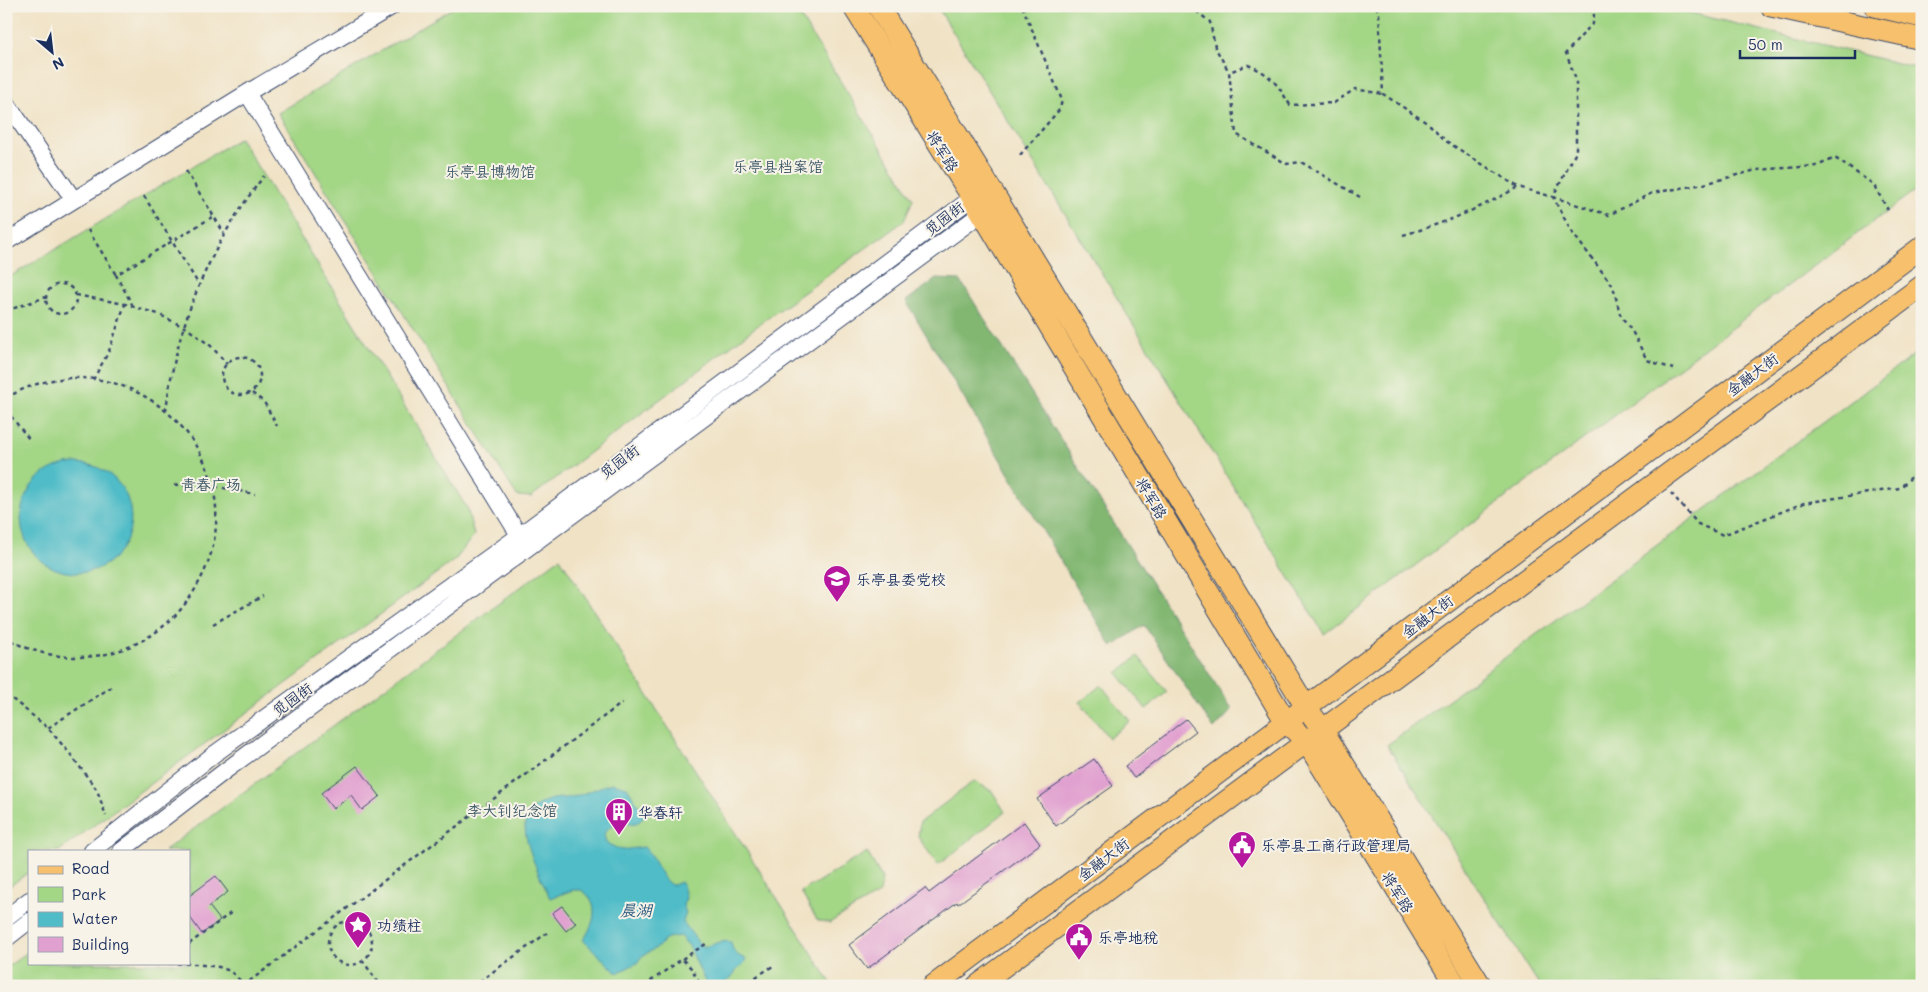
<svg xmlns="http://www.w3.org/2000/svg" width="1928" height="992" font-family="Mali,'LXGW WenKai TC',sans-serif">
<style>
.green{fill:#a3d685;stroke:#5f8272}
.forest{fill:#82b772;stroke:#4e7368}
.water{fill:#4fbcc7;stroke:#357692}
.building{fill:#e1a1d0}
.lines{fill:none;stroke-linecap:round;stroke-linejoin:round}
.minor-casing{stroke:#3b4a6d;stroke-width:18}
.major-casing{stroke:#3b4a6d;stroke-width:23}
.path{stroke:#3b4a6d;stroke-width:2.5;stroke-dasharray:4 4;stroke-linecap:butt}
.minor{stroke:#fff;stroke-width:16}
.major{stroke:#f7c06c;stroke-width:21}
.labels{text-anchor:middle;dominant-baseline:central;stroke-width:4;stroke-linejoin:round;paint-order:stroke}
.street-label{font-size:15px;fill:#1b2f5e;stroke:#f7f3e8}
.park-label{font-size:15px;fill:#3d5968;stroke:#f7f3e8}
.poi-label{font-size:15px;fill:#1b2f5e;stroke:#f7f3e8;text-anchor:start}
.water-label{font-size:16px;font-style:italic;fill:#2b597e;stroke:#f7f3e8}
</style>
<rect width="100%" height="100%" fill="#f7f3e8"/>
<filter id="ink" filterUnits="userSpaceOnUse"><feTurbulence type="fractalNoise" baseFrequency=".02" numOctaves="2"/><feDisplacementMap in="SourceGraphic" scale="10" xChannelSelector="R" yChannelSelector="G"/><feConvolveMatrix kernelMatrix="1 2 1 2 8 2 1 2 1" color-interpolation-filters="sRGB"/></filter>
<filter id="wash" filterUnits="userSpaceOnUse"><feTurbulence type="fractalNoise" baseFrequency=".0096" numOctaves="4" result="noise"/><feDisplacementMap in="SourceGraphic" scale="20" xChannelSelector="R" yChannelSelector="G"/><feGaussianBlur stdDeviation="1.12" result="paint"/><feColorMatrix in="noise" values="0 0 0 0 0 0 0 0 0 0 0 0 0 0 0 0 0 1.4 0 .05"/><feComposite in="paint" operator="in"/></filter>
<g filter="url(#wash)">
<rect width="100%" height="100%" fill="#f0e2c5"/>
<path class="green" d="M456 6H794L913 199 904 221 761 323 531 497 517 496 278 113Z
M937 6H1662L1922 69V185L1324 634Z
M240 138 467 508 474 535 456 559 59 851H29V872L6 889V279Z
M1922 349V986H1540L1387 745Z
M560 558 833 986H6V968L29 951V963H189V851H164Z
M1138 656 1167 692 1146 709 1117 673Z
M1101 685 1130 721 1109 738 1080 702Z
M974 781 992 791 1005 812 938 865 918 837 920 822Z
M867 852 882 878 880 893 829 923 817 920 801 892Z"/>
<path class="forest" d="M936 279 960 280 1232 710 1214 729 1144 625 1112 647 906 301Z"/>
<path class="water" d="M21 518a55 55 0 1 1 110 0a55 55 0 1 1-110 0Z
M612 783 627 787 644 814C639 834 617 812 604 834L606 843 621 850 644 847C652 853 663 885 673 885 674 885 680 882 681 882L683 884 686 898 683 905 686 913 683 922 701 946C712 948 718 939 731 942 732 951 737 956 746 959 743 966 740 967 736 971 734 973 733 976 731 978 725 985 714 989 706 984L689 946 680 936 667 938 658 947 642 956 637 963 617 973 583 940C595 924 601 902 581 890H573L550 898C542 881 520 837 526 818 528 811 539 804 546 801 555 797 563 799 572 797 585 794 598 787 612 783Z"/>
<g id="blocks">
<path class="building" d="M1186 719 1196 731 1134 778 1125 766Z
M1094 759 1113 786 1056 826 1037 799Z
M357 766 380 796 362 810 351 795 333 809 321 793Z
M1024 822 1040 844 958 904 957 902 867 969 849 945 925 888 929 893Z
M216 876 228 892 209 906 220 920 202 934 189 916V896Z
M562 906 576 923 566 931 552 913Z"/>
</g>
</g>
<g filter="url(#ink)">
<use href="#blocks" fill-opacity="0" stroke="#3b4a6d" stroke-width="1"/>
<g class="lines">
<defs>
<path id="minor" d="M247 93 525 545
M6 102 74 200
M6 242 247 93 393 6
M92 851 213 755 520 535 972 198 983 197
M121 851 225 771 982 213 989 204
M6 918 29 900
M6 939 29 921"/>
<path id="major" d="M853 6 982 213 1286 722 1306 741 1456 986
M878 6 995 196 1306 707 1322 729 1481 986
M1771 6 1922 39
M1875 6 1922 17
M933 986 1922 247
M977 986 1922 286"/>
</defs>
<use href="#minor" class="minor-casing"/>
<use href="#major" class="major-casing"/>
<path class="path" d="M1190 6 1210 22 1215 47 1229 72
M1376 6 1379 13 1383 94 1430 125 1446 141 1518 187 1553 197 1571 231 1613 286 1620 314 1633 333 1647 360 1673 369
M1595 6 1593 23 1566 53 1576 80V152L1553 197 1609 215 1652 193 1704 184 1756 170 1817 166 1835 158 1873 184 1888 210
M1020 155 1060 109 1062 100 1022 6
M186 171 224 233
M144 196 199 285
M1360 197 1301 162 1287 164 1236 134 1229 72 1248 65C1271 74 1278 85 1290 105L1334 103 1355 89 1383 94
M88 230 116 275
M1403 235C1443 224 1481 208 1518 187
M46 299a15 15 0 1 1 30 0a15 15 0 1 1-30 0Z
M76 295 125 304 158 314 188 329 211 346 227 364
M133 306 116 275 214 216
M6 311 46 297
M222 376a19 19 0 1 1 38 0a19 19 0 1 1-38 0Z
M93 380 109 351 125 304
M252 393 264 402 277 426
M6 398C127 326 267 461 198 584 182 614 158 635 126 648 88 663 42 659 6 638
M6 410 29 439
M166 411C176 324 210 245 264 176
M175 485 213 486 255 494
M1671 493 1698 524 1723 535 1804 503 1900 488 1922 467
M6 591 7 590
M213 624 263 596
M6 694 48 728 71 755 97 790 106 816
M48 728 111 687
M328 943a22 22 0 1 1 44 0a22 22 0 1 1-44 0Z
M189 944 232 912
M682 959 709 942
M362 960 381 986
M161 963 196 964 219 967 230 971 244 984
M243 986 622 703
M473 986 547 933
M644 986 682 959 692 969 700 984 702 986
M742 986 773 966"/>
<use href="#minor" class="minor"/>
<use href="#major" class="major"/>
</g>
</g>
<defs>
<symbol id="school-pin" viewBox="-11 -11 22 30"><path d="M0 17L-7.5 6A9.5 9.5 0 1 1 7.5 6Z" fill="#b5179e" stroke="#f7f3e8"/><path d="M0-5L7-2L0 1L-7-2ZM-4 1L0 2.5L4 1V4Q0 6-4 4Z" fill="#fff"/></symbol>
<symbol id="building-pin" viewBox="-11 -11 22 30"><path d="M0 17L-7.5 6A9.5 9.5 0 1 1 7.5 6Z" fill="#b5179e" stroke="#f7f3e8"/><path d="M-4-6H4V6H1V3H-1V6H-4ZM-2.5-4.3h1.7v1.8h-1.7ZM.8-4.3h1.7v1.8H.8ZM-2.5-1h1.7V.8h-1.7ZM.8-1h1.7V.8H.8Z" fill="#fff"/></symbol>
<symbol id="civic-pin" viewBox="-11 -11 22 30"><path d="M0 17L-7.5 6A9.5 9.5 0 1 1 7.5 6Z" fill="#b5179e" stroke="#f7f3e8"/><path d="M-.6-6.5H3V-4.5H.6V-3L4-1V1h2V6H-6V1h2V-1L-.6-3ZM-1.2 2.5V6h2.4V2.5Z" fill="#fff"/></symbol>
<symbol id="sight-pin" viewBox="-11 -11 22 30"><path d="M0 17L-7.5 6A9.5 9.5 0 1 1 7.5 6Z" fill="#b5179e" stroke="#f7f3e8"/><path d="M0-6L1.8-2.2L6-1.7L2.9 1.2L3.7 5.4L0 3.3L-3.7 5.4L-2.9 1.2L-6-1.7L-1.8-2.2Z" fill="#fff"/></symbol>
</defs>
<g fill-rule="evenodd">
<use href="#school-pin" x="821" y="563" width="32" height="43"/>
<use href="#building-pin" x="603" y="796" width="32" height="43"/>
<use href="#civic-pin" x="1226" y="829" width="32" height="43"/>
<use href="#sight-pin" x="342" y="909" width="32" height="43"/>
<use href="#civic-pin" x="1063" y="921" width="32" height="43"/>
</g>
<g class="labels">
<g class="street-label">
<text transform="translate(943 151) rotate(58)">将军路</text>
<text transform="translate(944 218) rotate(-37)">觅园街</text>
<text transform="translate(1752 374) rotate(-37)">金融大街</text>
<text transform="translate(619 461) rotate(-37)">觅园街</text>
<text transform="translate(1152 498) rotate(59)">将军路</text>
<text transform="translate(1427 616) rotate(-37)">金融大街</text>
<text transform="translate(292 699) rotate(-36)">觅园街</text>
<text transform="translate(1103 859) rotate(-37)">金融大街</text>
<text transform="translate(1398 892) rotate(58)">将军路</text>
</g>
<g class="park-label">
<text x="778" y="166">乐亭县档案馆</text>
<text x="490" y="171">乐亭县博物馆</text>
<text x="211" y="484">青春广场</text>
<text x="512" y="810">李大钊纪念馆</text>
</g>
<g class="poi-label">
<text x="856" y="579">乐亭县委党校</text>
<text x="638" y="812">华春轩</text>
<text x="1261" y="845">乐亭县工商行政管理局</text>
<text x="377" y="925">功绩柱</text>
<text x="1098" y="937">乐亭地税</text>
</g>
<g class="water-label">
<text x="636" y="909">晨湖</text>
</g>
</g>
<rect width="1928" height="992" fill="none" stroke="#f7f3e8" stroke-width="25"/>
<rect x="28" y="850" width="162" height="115" fill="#f7f3e8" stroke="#9fa5b1"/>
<rect x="38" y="866" width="25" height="8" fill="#f7c06c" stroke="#9fa5b1"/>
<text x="72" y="874" font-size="15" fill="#1b2f5e">Road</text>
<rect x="38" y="887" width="25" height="15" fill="#a3d685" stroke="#9fa5b1"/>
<text x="72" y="900" font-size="15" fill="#1b2f5e">Park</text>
<rect x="38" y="912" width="25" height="15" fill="#4fbcc7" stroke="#9fa5b1"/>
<text x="72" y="924" font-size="15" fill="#1b2f5e">Water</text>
<rect x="38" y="937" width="25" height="15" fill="#e1a1d0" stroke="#9fa5b1"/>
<text x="72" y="950" font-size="15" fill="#1b2f5e">Building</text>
<g transform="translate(52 52) rotate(152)" stroke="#f7f3e8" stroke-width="4" paint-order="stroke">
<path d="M0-4L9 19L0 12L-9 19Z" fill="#1b2f5e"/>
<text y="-8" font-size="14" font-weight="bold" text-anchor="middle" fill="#1b2f5e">N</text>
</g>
<path d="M1740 50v8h115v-8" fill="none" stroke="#1b2f5e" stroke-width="2.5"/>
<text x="1748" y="50" font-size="15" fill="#1b2f5e" stroke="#f7f3e8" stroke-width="4" paint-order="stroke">50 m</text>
</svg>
